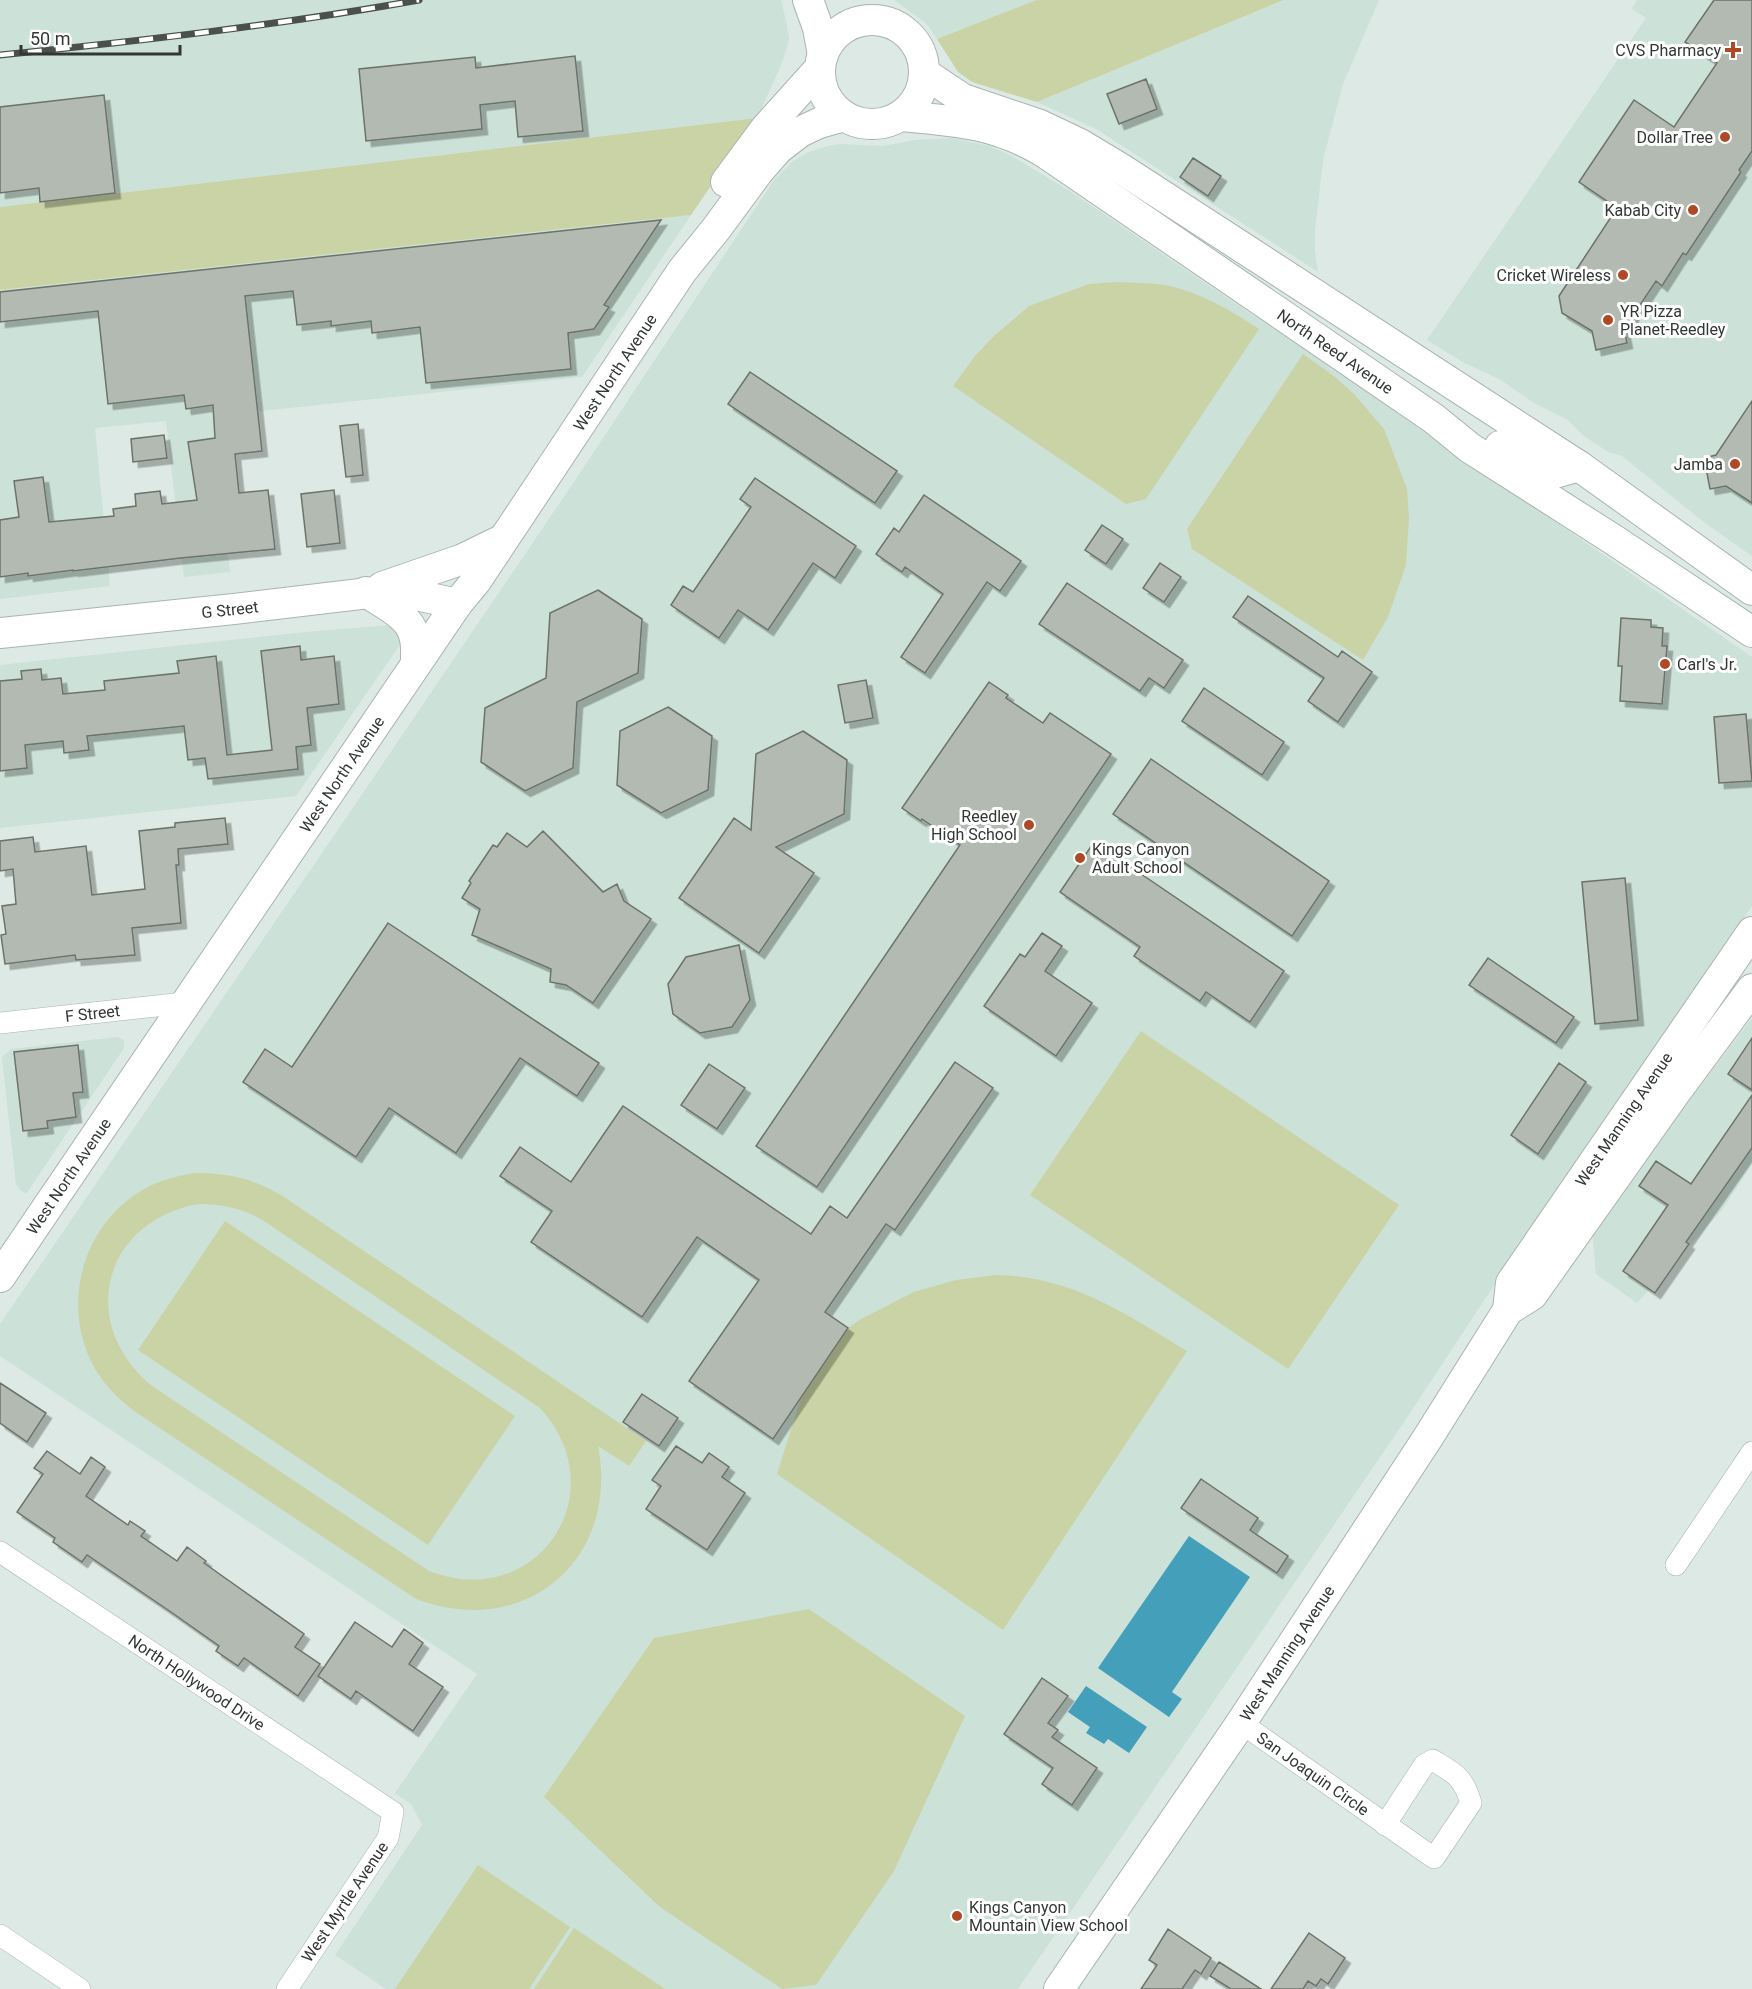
<svg xmlns="http://www.w3.org/2000/svg" width="1752" height="1989" font-family="Roboto,sans-serif">
<style>
.built{fill:#cce1d8}
.green{fill:#cad3a5;fill-rule:evenodd}
.water{fill:#449fba}
.building{fill:#b2bab1;stroke:#6c736b;stroke-width:1.5;filter:url(#shadow)}
.lines{fill:none;stroke-linecap:round;stroke-linejoin:round}
.street-casing{stroke:#a8b4af;stroke-width:22}
.secondary-casing{stroke:#a8b4af;stroke-width:32}
.street{stroke:#fff;stroke-width:21}
.secondary{stroke:#fff;stroke-width:30}
.rail-casing{stroke:#4a504d;stroke-width:7}
.rail{stroke:#fff;stroke-width:4.5;stroke-dasharray:14;stroke-linecap:butt}
.poi-dot{fill:#af4825;stroke:#fff;stroke-width:2}
.labels{text-anchor:middle;dominant-baseline:central;stroke-width:6;stroke-linejoin:round;paint-order:stroke}
.poi-label{font-size:16px;fill:#323735;stroke:#fff;text-anchor:end}
.street-label{font-size:16px;fill:#323735;stroke:#fff}
</style>
<defs>
<filter id="shadow"><feDropShadow dx="5.5" dy="5.5" stdDeviation="0" flood-color="#0004"/></filter>
</defs>
<rect width="100%" height="100%" fill="#dde9e4"/>
<path class="built" d="M0 0H781L787 25 789 39 782 63 757 118 0 207Z
M894 0H1036L937 39 927 24Z
M1285 0H1379L1343 84 1323 160 1315 231V251L1318 272 1096 129 1037 102Z
M1637 0H1752V556L1705 523 1622 456 1608 452 1584 436 1568 420 1534 403 1501 380 1463 362 1427 340 1646 18 1632 9Z
M953 138 989 146 1010 155 1073 193 1251 314 1379 398 1425 432 1752 657V906L1487 1296 1404 1422 1018 1989H386L335 1955 422 1825 411 1804 395 1793 477 1674 0 1356V1324L333 837 572 485 774 180 793 161 809 152 825 147 839 144 883 146 915 140Z
M691 215 582 377 213 416 230 572 184 577 166 421 95 428 110 586 0 599V290Z
M391 625 397 626 401 641 399 646 296 796 0 828V665L305 632Z
M1752 1018V1164L1722 1210 1637 1303 1596 1274 1592 1229Z
M117 1037 124 1040V1048L26 1194 20 1190 16 1185 2 1058 5 1054 11 1049Z"/>
<path class="green" d="M1036 0H1284L1037 102 972 82 958 72 937 39Z
M757 118 691 215 0 290V207Z
M1118 282C1134 283 1150 283 1165 285 1200 292 1230 310 1259 329L1146 499 1126 504 953 386 975 356 995 335 1029 306 1089 284Z
M1303 354 1334 376 1355 395 1384 429 1407 489 1409 518 1406 565 1388 617 1363 660 1192 549 1187 529Z
M1141 1031 1399 1205 1288 1369 1030 1195Z
M194 1173C229 1173 251 1178 281 1195L646 1441 629 1466 598 1446C620 1560 525 1640 416 1599L134 1411C116 1397 100 1381 90 1359 61 1296 87 1217 150 1186 164 1179 179 1176 194 1173ZM198 1204C223 1204 242 1208 264 1221L540 1408C618 1493 536 1613 429 1571L152 1386C77 1324 102 1222 198 1204Z
M225 1221 515 1416 428 1545 138 1350Z
M996 1275C1071 1276 1125 1313 1187 1351L1003 1630 777 1474 802 1395 848 1328 861 1319 914 1292 956 1280Z
M809 1609 965 1716 894 1871 816 1985 782 1989 660 1907 544 1797 654 1638Z
M478 1865 570 1927 529 1989H395Z
M574 1928 665 1989H534Z"/>
<path class="water" d="M1189 1536 1250 1577 1172 1692 1182 1699 1169 1717 1098 1668Z
M1086 1686 1147 1727 1129 1753 1108 1739 1104 1744 1086 1733 1090 1727 1068 1712Z"/>
<path class="building" d="M1714 0H1752V151L1739 170 1741 172 1686 255 1683 253 1662 286 1656 281 1624 329 1627 343 1596 350 1592 331 1562 313 1559 296 1617 208 1579 182 1634 100 1674 127 1717 63 1685 42Z
M575 56 583 131 518 137 515 101 480 105 482 129 366 141 359 69 475 57 476 68Z
M1146 79 1157 109 1119 124 1107 94Z
M104 95 115 193 40 202 39 188 0 193V107Z
M1193 158 1221 176 1208 196 1180 177Z
M661 220 604 305 609 307 594 329 568 333 571 369 426 383 420 327 372 333 371 321 331 326V321L297 325 293 291 245 296 262 451 235 454 239 493 268 490 275 549 181 558 73 571V570L28 576V573L0 577V520L19 517 14 481 43 477 49 522 114 516 113 509 136 506 135 494 160 491 162 504 197 500 188 442 215 438 213 405 186 409 184 395 108 404 98 311 0 322V292Z
M750 372 897 471 875 503 728 404Z
M1752 401V503L1726 486 1710 489 1704 458 1716 455Z
M358 424 363 475 346 477 340 426Z
M164 435 167 458 133 462 131 439Z
M755 478 856 546 835 578 813 563 768 630 738 610 719 638 671 605 683 586 693 592 751 507 740 499Z
M334 490 340 543 307 547 301 494Z
M924 495 1021 561 1000 591 987 582 925 673 901 657 943 594 905 567 902 572 876 554 894 528 899 532Z
M1102 525 1123 539 1106 564 1085 550Z
M1160 563 1181 577 1164 602 1143 588Z
M1067 583 1183 660 1164 688 1149 678 1140 691 1039 624Z
M598 590 642 619 638 673 577 702 573 768 525 791 481 762 485 708 546 678 550 613Z
M1248 596 1338 657 1342 651 1372 672 1338 722 1308 701 1324 678 1233 617Z
M1621 618 1651 620V627L1663 628 1662 646H1667L1662 704 1620 701 1622 666H1618Z
M300 646 301 660 334 656 339 704 307 708 311 745 296 747 298 769 208 779 205 758 188 760 184 726 87 736 89 750 64 753 63 741 25 745 27 768 0 771V681L22 679 21 671 41 669 42 680 61 678 63 694 105 690 104 681 179 673 177 661 216 656 227 755 272 750 261 651Z
M866 680 873 718 845 723 838 685Z
M989 682 1008 695 1006 698 1043 723 1050 713 1111 754 817 1187 756 1146 960 845 922 819 921 821 902 808Z
M1204 688 1284 742 1262 775 1182 721Z
M668 707 712 736 708 790 661 813 617 785 620 731Z
M1746 714 1752 781 1719 783 1714 717Z
M803 731 847 760 844 814 776 847 814 873 759 953 679 898 734 818 751 830 756 754Z
M1151 759 1329 881 1292 936 1113 814Z
M225 818 228 844 178 849 179 865H176L181 923 132 928 135 955 76 960 75 955 5 964 1 935 6 934 2 906 16 904 13 869 0 871V841L33 837 35 852 86 846 92 895 145 889 139 831 175 827V823Z
M543 831 603 892 617 884 624 901 651 919 593 1003 566 985 550 982 551 969 472 935 480 909 462 898 471 883 469 881 493 845 497 847 507 833 527 847Z
M1094 842 1284 971 1250 1022 1206 992 1200 1001 1134 956 1140 947 1060 892Z
M1625 878 1638 1020 1595 1024 1582 882Z
M388 923 599 1063 577 1096 520 1058 456 1153 389 1108 356 1157 243 1082 265 1049 292 1067Z
M1042 933 1062 946 1045 971 1092 1003 1056 1056 984 1006 1020 954 1025 957Z
M739 945 750 1000 732 1027 700 1033 673 1014 668 984 686 957Z
M1488 958 1574 1017 1556 1043 1469 985Z
M1752 1038V1090L1728 1074Z
M78 1045 83 1092 73 1093 76 1117 47 1121 48 1128 23 1131 14 1052Z
M955 1062 993 1088 895 1230 886 1224 825 1312 848 1328 773 1439 689 1381 759 1280 697 1237 642 1317 531 1242 552 1211 500 1176 520 1147 571 1182 623 1106 811 1234 830 1206 847 1218Z
M1559 1063 1586 1082 1538 1154 1511 1135Z
M709 1064 745 1088 717 1129 681 1105Z
M1752 1095V1148L1686 1242 1689 1244 1655 1293 1623 1271 1668 1205 1639 1186 1656 1161 1691 1184Z
M0 1383 46 1413 27 1442 0 1423Z
M642 1394 678 1418 659 1446 623 1422Z
M676 1446 702 1463 709 1453 729 1467 722 1477 745 1493 707 1550 646 1509 661 1486 652 1480Z
M47 1451 80 1474 91 1457 105 1467 86 1496 128 1525 130 1521 145 1531 141 1536 177 1561 187 1547 206 1561 204 1563 304 1634 295 1647 320 1664 298 1696 244 1658 238 1666 216 1651 219 1646 168 1610 87 1555 82 1562 53 1542 55 1538 17 1512 43 1474 34 1468Z
M1201 1479 1258 1518 1250 1530 1288 1556 1277 1573 1181 1508Z
M355 1622 392 1647 404 1629 423 1643 409 1664 443 1687 413 1731 356 1691 351 1699 318 1676Z
M1042 1678 1068 1696 1048 1723 1058 1730 1052 1737 1097 1768 1072 1805 1042 1784 1053 1768 1004 1734Z
M1168 1929 1211 1958 1201 1974 1195 1970 1182 1989H1141L1157 1965 1149 1960Z
M1309 1933 1345 1958 1328 1984 1321 1979 1316 1986 1308 1981 1303 1989H1271Z
M1219 1962 1261 1989H1231L1210 1976Z"/>
<g class="lines">
<defs>
<g id="street">
<path id="s1" d="M0 1023 184 1003"/>
<path id="s2" d="M0 1552 393 1812 388 1838 287 1989"/>
<path d="M1676 1565 1752 1452"/>
<path id="s3" d="M1241 1723 1434 1858 1471 1803C1463 1776 1455 1774 1433 1760L1424 1765 1385 1825"/>
<path d="M0 1935 80 1989"/>
</g>
<g id="secondary">
<path d="M808 0 818 28 823 55"/>
<circle cx="872" cy="72" r="52"/>
<path d="M924 73 963 99 1040 125 1080 144 1120 168 1579 466 1752 590"/>
<path id="s4" d="M901 116C957 121 994 123 1044 152L1433 418 1470 448 1614 540 1752 632"/>
<path d="M726 182 766 128 820 68"/>
<path d="M1500 446 1544 470 1558 472 1579 466"/>
<path d="M382 587 463 559 502 540"/>
<path d="M366 592C382 603 409 615 414 635 417 644 416 655 416 664"/>
<path id="s5" d="M0 633 234 609 394 590 457 604"/>
<path id="s6" d="M0 1277 457 604 476 581 682 271 716 229 758 172 778 149 800 132 819 123 844 116"/>
<path id="s7" d="M1508 1310 1511 1283 1752 932"/>
<path id="s8" d="M1059 1989 1241 1723 1427 1439 1508 1310 1532 1295 1675 1093 1752 989"/>
</g>
</defs>
<use href="#street" class="street-casing"/>
<use href="#secondary" class="secondary-casing"/>
<use href="#street" class="street"/>
<use href="#secondary" class="secondary"/>
<defs>
<path id="rail" d="M0 55C140 41 280 25 419 0"/>
</defs>
<use href="#rail" class="rail-casing"/>
<use href="#rail" class="rail"/>
</g>
<g class="poi-dot">
<path d="M1730 41h6v6h6v6h-6v6h-6v-6h-6v-6h6z"/>
<circle cx="1725" cy="137" r="6"/>
<circle cx="1693" cy="210" r="6"/>
<circle cx="1623" cy="275" r="6"/>
<circle cx="1608" cy="320" r="6"/>
<circle cx="1735" cy="464" r="6"/>
<circle cx="1665" cy="664" r="6"/>
<circle cx="1029" cy="825" r="6"/>
<circle cx="1080" cy="858" r="6"/>
<circle cx="957" cy="1916" r="6"/>
</g>
<g class="labels">
<g class="poi-label">
<text x="1721" y="50">CVS Pharmacy</text>
<text x="1713" y="137">Dollar Tree</text>
<text x="1681" y="210">Kabab City</text>
<text x="1611" y="275">Cricket Wireless</text>
<text x="1620" y="311" text-anchor="start">YR Pizza<tspan x="1620" dy="18">Planet-Reedley</tspan></text>
<text x="1723" y="464">Jamba</text>
<text x="1677" y="664" text-anchor="start">Carl's Jr.</text>
<text x="1017" y="816">Reedley<tspan x="1017" dy="18">High School</tspan></text>
<text x="1092" y="849" text-anchor="start">Kings Canyon<tspan x="1092" dy="18">Adult School</tspan></text>
<text x="969" y="1907" text-anchor="start">Kings Canyon<tspan x="969" dy="18">Mountain View School</tspan></text>
</g>
<g class="street-label">
<text stroke="none"><textPath href="#s4" startOffset="502">North Reed Avenue</textPath></text>
<text stroke="none"><textPath href="#s6" startOffset="1094">West North Avenue</textPath></text>
<text stroke="none"><textPath href="#s5" startOffset="231">G Street</textPath></text>
<text stroke="none"><textPath href="#s6" startOffset="608">West North Avenue</textPath></text>
<text stroke="none"><textPath href="#s1" startOffset="93">F Street</textPath></text>
<text stroke="none"><textPath href="#s7" startOffset="226">West Manning Avenue</textPath></text>
<text stroke="none"><textPath href="#s6" startOffset="122">West North Avenue</textPath></text>
<text stroke="none"><textPath href="#s8" startOffset="406">West Manning Avenue</textPath></text>
<text stroke="none"><textPath href="#s2" startOffset="236">North Hollywood Drive</textPath></text>
<text stroke="none"><textPath href="#s3" startOffset="88">San Joaquin Circle</textPath></text>
<text transform="translate(345 1902) rotate(-56)">West Myrtle Avenue</text>
</g>
</g>
<path d="M21 45v9h159v-9" fill="none" stroke="#323735" stroke-width="3"/>
<text x="30" y="45" font-size="18" fill="#323735" stroke="#ffffff" stroke-width="4.5" paint-order="stroke">50 m</text>
</svg>
